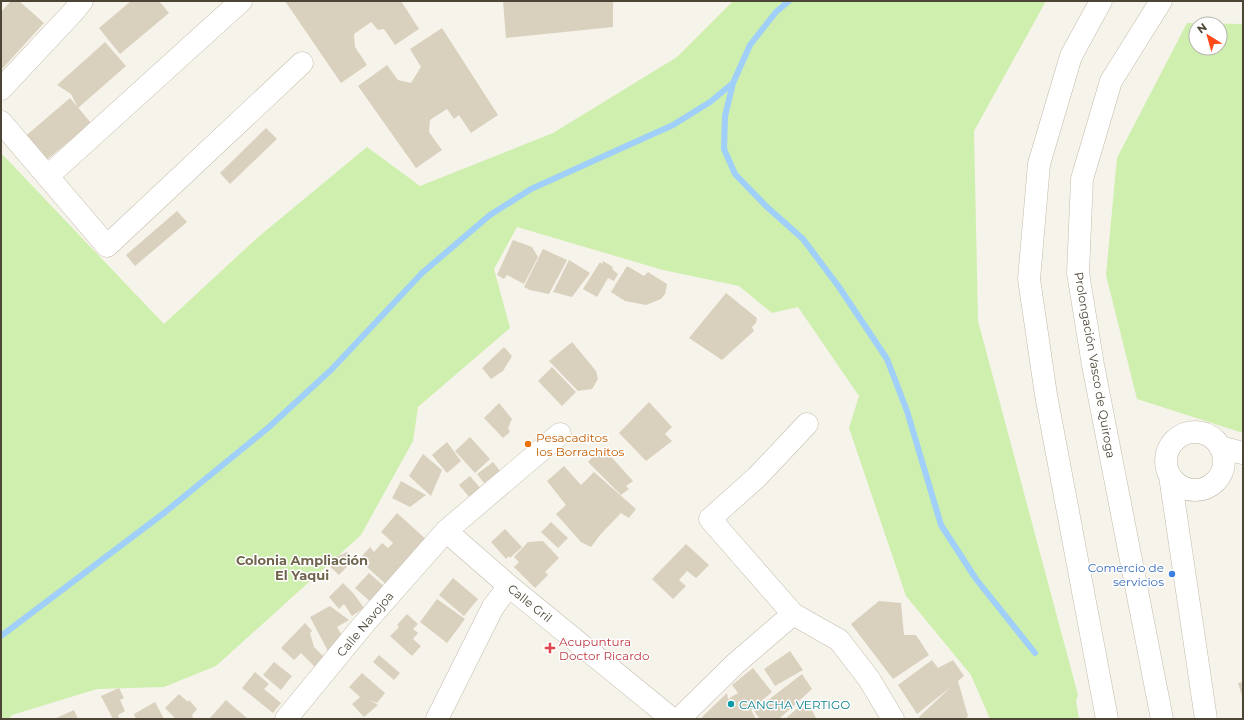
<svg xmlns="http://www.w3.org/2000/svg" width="1244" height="720" font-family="Montserrat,sans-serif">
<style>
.green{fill:#ceefae;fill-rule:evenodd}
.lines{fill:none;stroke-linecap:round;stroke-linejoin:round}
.stream{stroke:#a0cff9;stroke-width:6}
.building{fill:#dad0be}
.minor-casing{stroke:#c3bcab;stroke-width:23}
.minor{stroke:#fff;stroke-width:22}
.food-dot{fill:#e8710a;stroke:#fff;stroke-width:1.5}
.shop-dot{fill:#3f7fe0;stroke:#fff;stroke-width:1.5}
.health-dot{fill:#e0444e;stroke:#fff;stroke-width:1.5}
.culture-dot{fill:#0f9aa8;stroke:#fff;stroke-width:1.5}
.labels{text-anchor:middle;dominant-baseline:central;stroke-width:3;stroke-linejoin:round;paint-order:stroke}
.street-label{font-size:12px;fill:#4c4536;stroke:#fff}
.food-label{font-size:12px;fill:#c56008;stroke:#fff;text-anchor:start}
.shop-label{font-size:12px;fill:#366cbe;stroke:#fff;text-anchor:end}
.health-label{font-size:12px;fill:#be3a42;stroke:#fff;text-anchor:start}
.culture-label{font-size:12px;fill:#0d838f;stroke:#fff;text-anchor:start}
.neighbourhood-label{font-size:13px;font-weight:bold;fill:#70644c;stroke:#fff}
</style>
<rect width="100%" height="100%" fill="#f6f3ea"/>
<path class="green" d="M733 1H1046L974 131 978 321 1078 695 1076 701 1079 719H990L971 675 906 596 849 428 859 396 798 307 772 313 739 286 663 270 517 227 494 269 510 328 418 407 413 441 361 535 216 666 164 687 97 689 12 715 9 719H1V153L164 324 257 238 367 147 420 186 553 133 677 57Z
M1187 23 1243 24V433L1137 399 1106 275 1117 158ZM1196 24H1220V48H1196Z"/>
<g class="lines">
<path class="stream" d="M789 1 776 12 750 45 733 83 725 116 724 149 735 174 767 207 803 239 839 287 887 359 907 411 941 525 976 579 1035 653
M1 636 164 513 269 427 332 369 422 273 490 215 531 189 673 125 710 102 733 83"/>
</g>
<path class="building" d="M11 1H19L44 23 1 70V12Z
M131 1H159L169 13 120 54 99 28Z
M285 1H401L419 29 395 45 384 29 378 30 371 22 354 34 355 47 367 65 341 83Z
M503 1H613V27L506 38Z
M442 28 498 115 471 133 459 115 454 119 447 109 430 120 429 132 442 150 416 168 358 86 387 65 398 80 411 83 421 67 410 49Z
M105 42 126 66 78 108 71 94 57 85Z
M70 98 91 123 43 163 22 139Z
M266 128 277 139 230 184 220 173Z
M177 211 187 222 135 266 126 255Z
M513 240 532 247 538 257 524 284 507 275 504 279 497 275Z
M543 249 567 260 549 294 530 290 524 287Z
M569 260 590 273 572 297 553 292Z
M603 261 613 267 612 269 618 274 614 281 608 278 597 297 583 289 600 262 602 264Z
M627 266 644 276 648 272 667 284 665 294 661 299 646 305 625 301 611 292Z
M726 293 757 318 756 323 752 327 754 331 722 360 689 338Z
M572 342 596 371 598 379 592 389 578 391 549 361Z
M504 347 512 356 503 371 491 379 482 368Z
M552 367 576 392 562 406 538 381Z
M649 402 672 427 665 434 672 441 646 461 619 433Z
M499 403 512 419 508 428 510 432 503 438 484 418Z
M470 437 490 459 475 473 455 451Z
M447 442 461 461 447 473 432 455Z
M598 451 600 454 606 451 633 481 626 486 629 489 621 495 588 462Z
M423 454 442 470 431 496 409 476Z
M493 462 500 471 484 483 477 474Z
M564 466 581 485 594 472 636 509 629 518 621 513 600 535 591 547 581 542 556 514 566 505 547 481Z
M470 476 482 490 471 499 459 485Z
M401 481 426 495 410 507 392 498Z
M397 513 429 542 389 587 366 566 370 563 362 556 370 547 374 552 382 543 388 548 393 543 381 532Z
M551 522 568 538 558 548 541 532Z
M505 529 522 547 510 558 509 556 506 559 491 542Z
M543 541 559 558 545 572 548 575 535 588 514 567 519 562 514 557 528 542Z
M686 544 709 565 696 578 687 571 679 580 686 586 673 599 652 579Z
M347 552 354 559 339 575 325 562Z
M369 573 386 588 372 603 355 588Z
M453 578 478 599 464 616 439 595Z
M343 583 354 594 364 608 352 616 344 604 339 609 329 597Z
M437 599 465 619 447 643 420 622Z
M879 601 901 603 904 635H916L929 655 893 679 851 624Z
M330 606 349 620 337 627 344 639 329 653 310 617Z
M407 614 418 624 413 629 418 633 413 639 421 646 412 656 390 636 399 627 397 625Z
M305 623 312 631 310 633 314 647 324 657 315 667 301 653 294 660 281 648Z
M790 651 803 670 775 686 764 669Z
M379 655 400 673 394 680 373 662Z
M932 660 938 668 953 660 964 676 958 681 968 716 966 719H920L919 717 952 686 917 714 898 685Z
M274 662 292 676 281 690 263 675Z
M753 668 772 692 751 710 756 719H703L702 717 727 693 728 699 738 693 732 685Z
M255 672 269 684 264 689 281 703 273 713 242 688Z
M362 673 385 693 377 703 369 700 378 705 364 717 352 704 360 697 349 687Z
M802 674 812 689 780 718 781 719H760L754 711Z
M1243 682V699L1238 683Z
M119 688 124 698 120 700 125 711 118 715 119 718 113 719 101 696Z
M179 694 188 702 189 700 197 709 192 715 193 717 191 719H176L165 708Z
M226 700 248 719H209Z
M807 700 816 718 819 719H785Z
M155 702 164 719H136L134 714Z
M74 710 78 719H54Z"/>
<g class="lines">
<defs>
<path id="minor" d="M1101 1 1071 56 1039 164 1029 279 1046 395 1107 719
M1161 1 1111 81 1082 179 1078 273 1093 365 1162 719
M1 89 75 10 82 1
M1 122 107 246 302 63
M48 176 241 1
M807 424 757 477 710 519 793 614 839 640 869 679 893 719
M1166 461a29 29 0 1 1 58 0a29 29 0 1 1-58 0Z
M1220 447 1243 453
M1170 476 1206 719
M446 531 509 586 672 719
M286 719 364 624 446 531 560 434
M437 719 493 607 509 586
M679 719 735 664 793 614"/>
</defs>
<use href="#minor" class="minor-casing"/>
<use href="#minor" class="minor"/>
</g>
<circle class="food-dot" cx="528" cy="444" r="4"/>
<circle class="shop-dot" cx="1172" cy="574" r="4"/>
<path class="health-dot" d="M548 642h4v4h4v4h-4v4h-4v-4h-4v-4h4z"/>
<circle class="culture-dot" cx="731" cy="704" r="4"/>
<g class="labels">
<g class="street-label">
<text transform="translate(1095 365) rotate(80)">Prolongación Vasco de Quiroga</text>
<text transform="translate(530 603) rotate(39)">Calle Gril</text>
<text transform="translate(365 624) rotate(-50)">Calle Navojoa</text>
</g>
<g class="food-label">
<text x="536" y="437">Pesacaditos<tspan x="536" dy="14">los Borrachitos</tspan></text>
</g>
<g class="shop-label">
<text x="1164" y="567">Comercio de<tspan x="1164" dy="14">servicios</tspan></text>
</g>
<g class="health-label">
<text x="559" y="641">Acupuntura<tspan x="559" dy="14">Doctor Ricardo</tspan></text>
</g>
<g class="culture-label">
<text x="739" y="704">CANCHA VERTIGO</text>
</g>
<g class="neighbourhood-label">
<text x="302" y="560">Colonia Ampliación<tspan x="302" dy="15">El Yaqui</tspan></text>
</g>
</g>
<rect width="1244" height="720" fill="none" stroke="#4c4536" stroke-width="4"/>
<g transform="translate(1208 36) rotate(323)"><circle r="19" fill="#ffffff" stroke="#b7b5af"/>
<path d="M0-3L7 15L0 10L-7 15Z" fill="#ff4918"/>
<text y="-6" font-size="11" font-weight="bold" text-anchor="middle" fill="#4c4536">N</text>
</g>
</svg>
